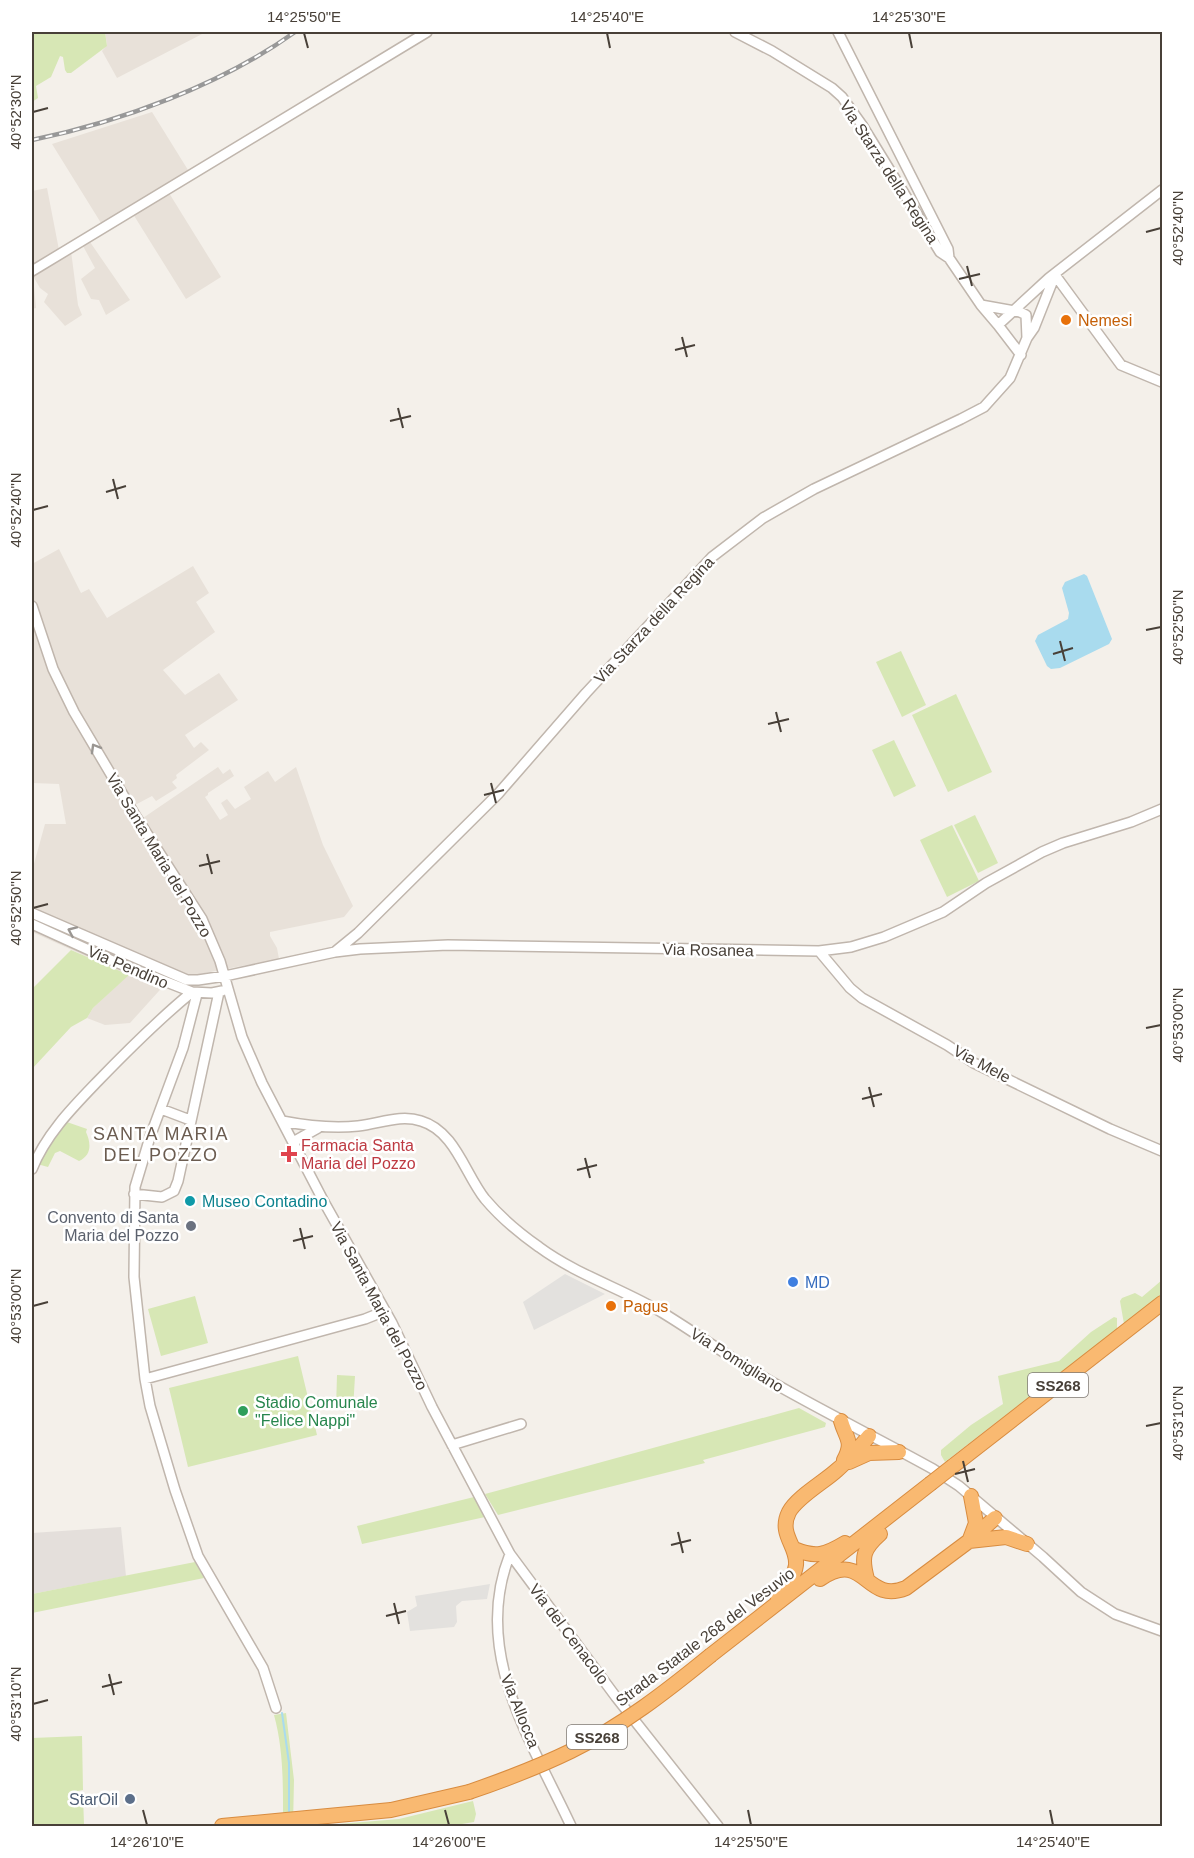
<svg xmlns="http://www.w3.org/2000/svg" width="1194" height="1858" font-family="Arial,sans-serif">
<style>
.residential{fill:#e8e1d9}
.industrial{fill:#e4dfdb}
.green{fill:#d7e7b5}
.parking{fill:#e3e1de}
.water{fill:#a9dbee}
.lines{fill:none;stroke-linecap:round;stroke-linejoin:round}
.stream{stroke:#a9dbee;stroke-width:2}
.minor-casing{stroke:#c0b6ad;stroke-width:12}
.highway-casing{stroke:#d88c40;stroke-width:16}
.minor{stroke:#fff;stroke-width:9}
.highway{stroke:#f9b971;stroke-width:14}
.rail-casing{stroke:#989898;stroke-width:4.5}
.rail{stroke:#fff;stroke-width:2;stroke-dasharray:7;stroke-linecap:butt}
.highway-bridge-casing{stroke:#d88c40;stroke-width:16;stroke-linecap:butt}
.highway-bridge{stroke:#f9b971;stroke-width:14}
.oneway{stroke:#9a9692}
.ticks{fill:none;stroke:#484038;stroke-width:2}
.food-dot{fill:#e8710a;stroke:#fff;stroke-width:2}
.health-dot{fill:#e0444e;stroke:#fff;stroke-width:2}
.culture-dot{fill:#0f9aa8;stroke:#fff;stroke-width:2}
.worship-dot{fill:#6b7280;stroke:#fff;stroke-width:2}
.shop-dot{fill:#3f7fe0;stroke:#fff;stroke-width:2}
.leisure-dot{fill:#2e9e5b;stroke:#fff;stroke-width:2}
.service-dot{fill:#5c6f8a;stroke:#fff;stroke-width:2}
.labels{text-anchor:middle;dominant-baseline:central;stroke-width:5;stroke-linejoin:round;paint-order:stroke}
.shield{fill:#fff;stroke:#7f7974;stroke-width:1.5}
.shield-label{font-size:15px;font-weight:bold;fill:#484038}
.street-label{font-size:16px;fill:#484038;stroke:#fff}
.food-label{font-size:16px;fill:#c56008;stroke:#fff;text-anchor:start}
.health-label{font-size:16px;fill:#be3a42;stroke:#fff;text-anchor:start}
.culture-label{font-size:16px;fill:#0d838f;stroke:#fff;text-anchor:start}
.worship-label{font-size:16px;fill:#5b616d;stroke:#fff;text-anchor:end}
.shop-label{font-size:16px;fill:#366cbe;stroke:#fff;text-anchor:start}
.leisure-label{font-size:16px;fill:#27864d;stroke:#fff;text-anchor:start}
.service-label{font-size:16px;fill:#4e5e75;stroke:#fff;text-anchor:end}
.neighbourhood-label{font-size:18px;letter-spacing:1.5px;fill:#6b5c50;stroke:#fff}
.neatline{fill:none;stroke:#484038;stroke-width:2}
.ticks-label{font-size:15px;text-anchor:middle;fill:#484038}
</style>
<rect width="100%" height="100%" fill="#f4f0ea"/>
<path class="residential" d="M105 32H206L117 78 102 51 107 45Z
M152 112 193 178 169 193 221 277 186 299 133 214 90 242 130 300 106 315 99 300 91 299 81 279 95 268 83 246 71 251 78 305 82 315 65 326 44 302 48 294 40 288 33 276 36 308 32 309V191L47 188 59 250 101 223 52 144Z
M59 549 81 593 89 589 107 618 193 566 209 593 196 602 215 632 163 670 185 695 219 673 238 700 185 735 194 748 201 742 209 750 176 775 177 778 172 782 177 788 156 801 152 796 135 805 143 818 218 767 223 774 230 769 234 776 208 793V795L205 797 220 820 228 815 221 803 227 799 235 809 251 799 244 787 268 771 275 782 296 767 323 845 353 906 344 917 270 932V936L277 948 279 959 189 976 177 971 130 1023 105 1025 87 1018 93 1008 128 975 32 932V871L45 824H66L59 784 32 783V564Z"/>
<path class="industrial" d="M121 1527 126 1576 32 1594V1533Z"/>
<path class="green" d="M32 32H105L107 46 71 73H67L65 70 63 57 60 56 51 77 36 86 38 98 32 102Z
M901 651 926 705 902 717 876 662Z
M956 694 992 772 948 792 912 715Z
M894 740 916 786 894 797 872 750Z
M975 815 998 863 978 873 954 825Z
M952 825 979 881 947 897 920 840Z
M71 950 129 975 93 1008 87 1018 71 1027 32 1069V989Z
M64 1121 87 1129 86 1132C91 1143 92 1155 79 1161L60 1151 55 1153 48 1167 37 1164Z
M1162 1280V1294L1124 1324 1120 1301 1122 1298 1135 1293 1142 1297Z
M195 1296 208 1343 161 1356 148 1309Z
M1114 1317 1117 1318V1329L945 1462 941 1455V1450L971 1425 1003 1404 998 1376 1059 1361 1091 1332Z
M298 1356 317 1435 188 1467 169 1388Z
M337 1375 355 1376 353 1410 336 1409Z
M799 1408 826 1423 825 1427 703 1460 705 1463 498 1515 485 1494Z
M474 1497 485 1517 362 1544 357 1526Z
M195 1562 204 1578 32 1613V1594Z
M286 1713 294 1780 293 1826H283C283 1789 284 1751 274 1715Z
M82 1736 83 1790 78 1791V1796H83L84 1824 76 1826H32V1738Z
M473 1801 476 1814 474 1822 450 1826H315L399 1819Z"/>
<path class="parking" d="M565 1274 605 1294 534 1330 523 1302Z
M490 1584 487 1599 462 1601 456 1606 457 1622 454 1627 410 1631 407 1612 417 1606 415 1596Z"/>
<path class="water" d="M1084 574 1087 576 1112 639 1109 644 1060 668 1051 669 1047 666 1035 641 1038 635 1068 619 1069 613 1062 588 1065 582Z"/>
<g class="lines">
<path class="stream" d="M32 34V32
M282 1713 289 1763V1815"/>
<defs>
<path id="minor" d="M735 32 772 51 832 88 842 97 862 125 940 252 949 258
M838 32 948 249 949 258 981 305 998 325
M32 271 427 32
M1055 275 1121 365 1162 382
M981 305 1020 312 1026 315 1027 338
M1021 355 998 325 1049 278 1162 190
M32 606 53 669 74 712 135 815 202 919 220 961 242 1037 262 1083 324 1202 392 1323 432 1407 510 1554 616 1697 718 1826
M32 913 187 980H198L225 976 335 952 360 949 448 945 819 951 851 947 884 937 943 912 986 883 1042 852 1063 843 1131 822 1162 809
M32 924 113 961 192 992 212 993 222 991
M336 951 358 933 498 794 586 693 712 557 763 518 814 489 961 419 984 407 1010 378 1027 338 1034 328 1055 275
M819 951 850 988 862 998 947 1045 974 1063 1110 1129 1162 1151
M197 994 183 1048 150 1137 135 1187 134 1277 145 1379 150 1406 175 1490 198 1556 263 1668 276 1708
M161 1109 190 1120
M282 1121C308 1126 332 1129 358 1126 379 1124 400 1114 421 1121 455 1131 465 1174 485 1199 501 1218 519 1233 539 1247 577 1275 623 1289 663 1313 699 1335 733 1360 770 1381 824 1412 879 1439 933 1469L959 1486 1043 1557 1081 1592 1115 1614 1162 1631
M293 1142 318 1128
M32 1169C46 1134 73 1107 98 1081 128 1050 158 1020 192 992
M134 1194 162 1197 174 1191 178 1181 219 992
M145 1379 365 1319 385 1311
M452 1445 521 1424
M510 1554C471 1652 531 1740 571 1826"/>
<path id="highway" d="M841 1421C846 1439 854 1441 844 1460
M849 1462 869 1453 899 1452
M953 1466 1162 1303
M970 1539 976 1523 971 1496
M969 1541 1006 1537 1027 1544
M794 1549C816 1558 825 1555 845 1543
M820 1579C866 1548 864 1605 906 1588L969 1541 995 1518
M867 1579C861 1557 863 1549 880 1534
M777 1595C821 1554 773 1544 789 1512 797 1497 824 1482 837 1470 849 1460 859 1448 869 1436
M711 1655 930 1484
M222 1826 391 1810 469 1792"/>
</defs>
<use href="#minor" class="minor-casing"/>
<use href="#highway" class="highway-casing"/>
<use href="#minor" class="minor"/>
<use href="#highway" class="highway"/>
<defs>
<path id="rail" d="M32 140C120 122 221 85 295 32"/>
</defs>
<use href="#rail" class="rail-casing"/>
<use href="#rail" class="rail"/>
<defs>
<path id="highway-bridge" d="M930 1484 953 1466
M469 1792C504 1780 538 1767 571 1751 622 1726 667 1691 711 1655"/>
</defs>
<use href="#highway-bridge" class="highway-bridge-casing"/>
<use href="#highway-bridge" class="highway-bridge"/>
</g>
<defs><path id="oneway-chevron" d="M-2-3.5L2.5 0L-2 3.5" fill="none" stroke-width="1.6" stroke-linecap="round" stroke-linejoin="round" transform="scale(1.5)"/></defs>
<g class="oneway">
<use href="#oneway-chevron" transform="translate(95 748) rotate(-120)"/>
<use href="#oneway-chevron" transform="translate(72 931) rotate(-156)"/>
</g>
<path class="ticks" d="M304 33 308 48M607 33 610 48M909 33 912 48M33 112 48 108M1146 232 1161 228M967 266 972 286M959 279 980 274M682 337 687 357M675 350 695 345M398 408 403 428M390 421 411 416M113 479 118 499M106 492 126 486M33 510 48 506M1146 630 1161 627M1060 641 1065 661M1053 654 1073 648M776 712 781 732M768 724 789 719M491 783 496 803M484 795 504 790M207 854 212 874M199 866 220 861M33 908 48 904M1146 1028 1161 1025M869 1087 874 1107M862 1099 882 1094M585 1158 590 1178M577 1170 597 1165M300 1228 305 1249M293 1241 313 1236M33 1306 48 1302M1146 1426 1161 1423M963 1461 968 1482M955 1474 975 1469M678 1532 683 1553M671 1545 691 1540M394 1603 399 1624M386 1616 406 1611M109 1674 114 1695M102 1687 122 1682M33 1704 48 1700M143 1810 147 1825M445 1810 449 1825M748 1810 751 1825M1050 1810 1053 1825"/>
<g class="food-dot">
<circle cx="1066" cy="320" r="6"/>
<circle cx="611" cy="1306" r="6"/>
</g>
<path class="health-dot" d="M286 1145h6v6h6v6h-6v6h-6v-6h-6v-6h6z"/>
<circle class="culture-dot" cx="190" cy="1201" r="6"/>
<circle class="worship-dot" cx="191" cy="1226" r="6"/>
<circle class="shop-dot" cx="793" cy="1282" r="6"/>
<circle class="leisure-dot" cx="243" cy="1411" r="6"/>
<circle class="service-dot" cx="130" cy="1799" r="6"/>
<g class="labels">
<g class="shield">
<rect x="1028" y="1373" width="60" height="24" rx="4.5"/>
<rect x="567" y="1725" width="60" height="24" rx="4.5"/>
</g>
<g class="shield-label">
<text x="1058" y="1385">SS268</text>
<text x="597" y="1737">SS268</text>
</g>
<g class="street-label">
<text transform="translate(889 172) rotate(57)">Via Starza della Regina</text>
<text transform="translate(654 620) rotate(-47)">Via Starza della Regina</text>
<text transform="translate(159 855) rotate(59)">Via Santa Maria del Pozzo</text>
<text transform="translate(708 950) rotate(1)">Via Rosanea</text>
<text transform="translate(128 967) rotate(23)">Via Pendino</text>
<text transform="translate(982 1064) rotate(28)">Via Mele</text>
<text transform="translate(379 1306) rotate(62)">Via Santa Maria del Pozzo</text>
<text transform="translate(737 1360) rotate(32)">Via Pomigliano</text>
<text transform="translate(569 1634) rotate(53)">Via del Cenacolo</text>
<text transform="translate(705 1637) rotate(-37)">Strada Statale 268 del Vesuvio</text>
<text transform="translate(520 1711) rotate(68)">Via Allocca</text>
</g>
<g class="food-label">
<text x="1078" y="320">Nemesi</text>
<text x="623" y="1306">Pagus</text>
</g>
<g class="health-label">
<text x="301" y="1145">Farmacia Santa<tspan x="301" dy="18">Maria del Pozzo</tspan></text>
</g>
<g class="culture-label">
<text x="202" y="1201">Museo Contadino</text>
</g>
<g class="worship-label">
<text x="179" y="1217">Convento di Santa<tspan x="179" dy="18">Maria del Pozzo</tspan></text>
</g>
<g class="shop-label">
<text x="805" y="1282">MD</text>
</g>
<g class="leisure-label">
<text x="255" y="1402">Stadio Comunale<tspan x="255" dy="18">"Felice Nappi"</tspan></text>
</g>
<g class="service-label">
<text x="118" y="1799">StarOil</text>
</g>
<g class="neighbourhood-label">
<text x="161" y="1134">SANTA MARIA<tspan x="161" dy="21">DEL POZZO</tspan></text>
</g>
</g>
<rect width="1194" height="1858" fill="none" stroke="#ffffff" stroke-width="66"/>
<rect x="33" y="33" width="1128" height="1792" class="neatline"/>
<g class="ticks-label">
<text x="304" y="22">14°25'50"E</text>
<text x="607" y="22">14°25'40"E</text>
<text x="909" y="22">14°25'30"E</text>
<text transform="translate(16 112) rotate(-90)" y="5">40°52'30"N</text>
<text transform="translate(1178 228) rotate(-90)" y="5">40°52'40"N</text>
<text transform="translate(16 510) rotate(-90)" y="5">40°52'40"N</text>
<text transform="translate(1178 627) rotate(-90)" y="5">40°52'50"N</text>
<text transform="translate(16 908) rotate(-90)" y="5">40°52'50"N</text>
<text transform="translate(1178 1025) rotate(-90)" y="5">40°53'00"N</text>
<text transform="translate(16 1306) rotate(-90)" y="5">40°53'00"N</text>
<text transform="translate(1178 1423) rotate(-90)" y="5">40°53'10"N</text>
<text transform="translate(16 1704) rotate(-90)" y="5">40°53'10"N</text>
<text x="147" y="1847">14°26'10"E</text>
<text x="449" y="1847">14°26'00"E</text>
<text x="751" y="1847">14°25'50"E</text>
<text x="1053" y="1847">14°25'40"E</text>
</g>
</svg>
